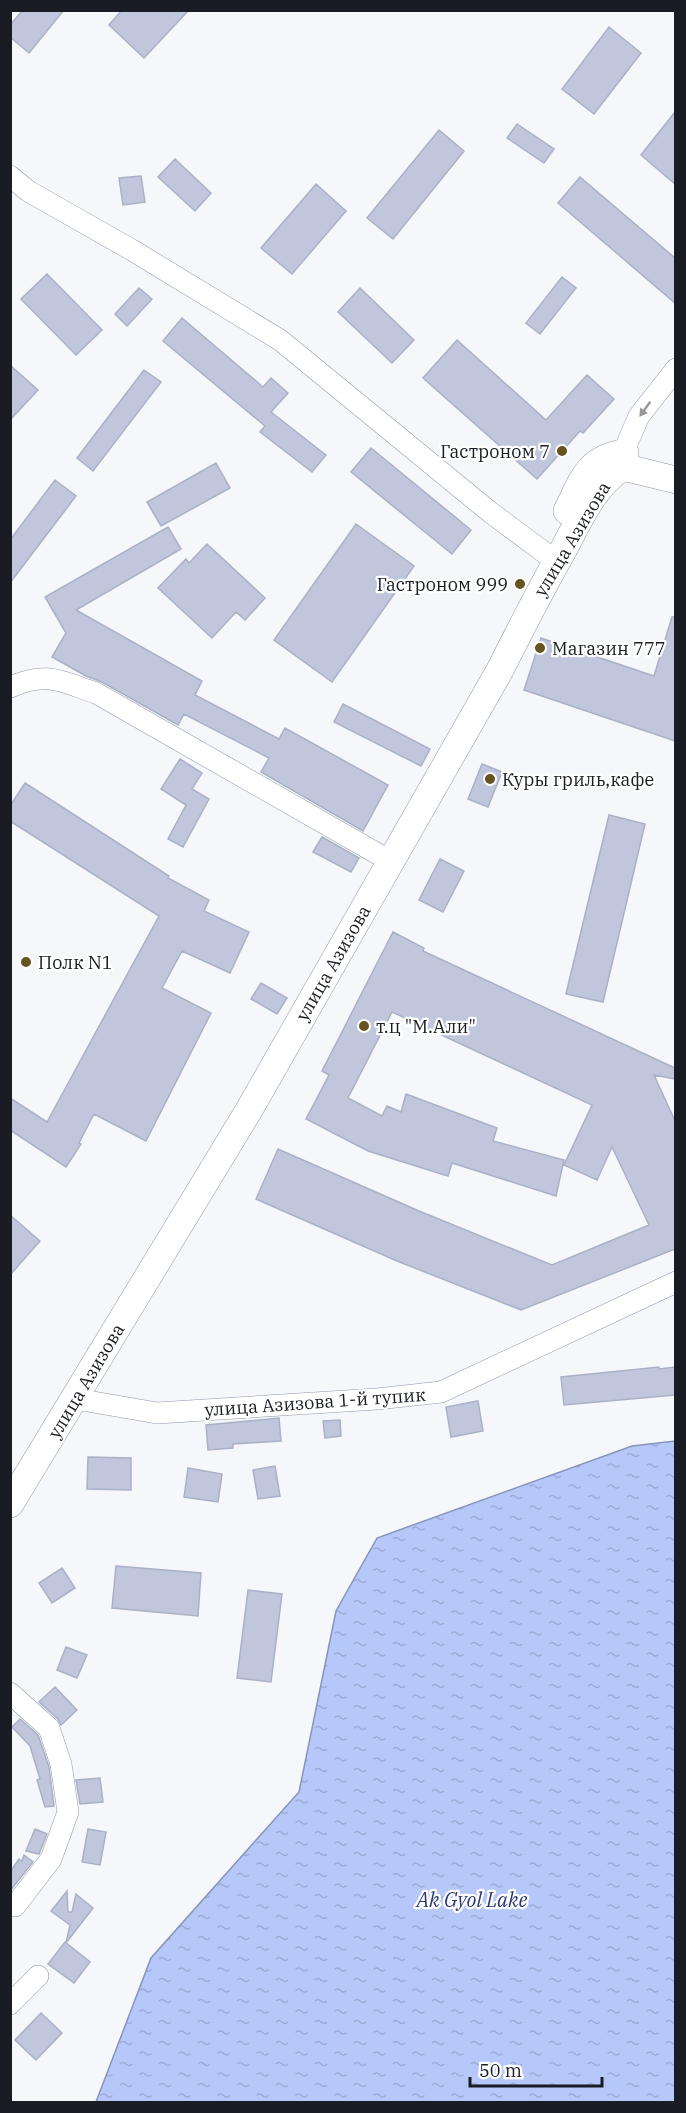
<svg xmlns="http://www.w3.org/2000/svg" width="686" height="2113" font-family="'IBM Plex Serif',serif">
<style>
.water{fill:url(#water-ripples);stroke:#8794b9;stroke-width:1.5}
.building{fill:#c0c7dd;stroke:#a9b1c6;stroke-width:1.5}
.lines{fill:none;stroke-linecap:round;stroke-linejoin:round}
.minor-casing{stroke:#8f97ab;stroke-width:22}
.major-casing{stroke:#8f97ab;stroke-width:28}
.minor{stroke:#fff;stroke-width:21}
.major{stroke:#fff;stroke-width:27}
.oneway{fill:#98999c}
.poi-dot{fill:#655421;stroke:#fff;stroke-width:2}
.labels{text-anchor:middle;dominant-baseline:central;stroke-width:4.5;stroke-linejoin:round;paint-order:stroke}
.poi-label{font-size:18px;fill:#191c23;stroke:#fff;text-anchor:start}
.street-label{font-size:18px;fill:#191c23;stroke:#fff}
.water-label{font-size:20px;font-style:italic;fill:#2a3874;stroke:#fff}
</style>
<defs>
<pattern id="water-ripples" width="26" height="14" patternUnits="userSpaceOnUse" patternTransform="scale(1.5)"><rect width="26" height="14" fill="#b6c7f9"/><path d="M2 4q2-2 4 0t4 0M15 11q2-2 4 0t4 0" fill="none" stroke="#9caad5"/></pattern>
</defs>
<rect width="100%" height="100%" fill="#f5f7fb"/>
<path class="water" d="M675 1441V2102H96L151 1958 299 1792 336 1611 377 1538 632 1446Z"/>
<path class="building" d="M23 10H64L29 53 10 37V25Z
M122 10H189L144 58 109 25Z
M609 27 641 53 594 114 562 89Z
M675 112V184L641 155Z
M517 124 554 149 544 163 507 138Z
M439 130 464 151 393 239 367 218Z
M175 159 211 193 195 211 158 177Z
M141 176 145 202 123 205 119 178Z
M580 177 675 258V303L558 203Z
M316 184 346 211 292 274 261 248Z
M47 274 102 330 76 355 21 299Z
M562 277 576 288 540 334 526 323Z
M139 288 152 299 127 326 115 314Z
M360 288 414 340 392 363 338 312Z
M182 318 263 387 271 378 288 393 271 412 326 455 312 472 260 432 265 426 163 341Z
M457 340 546 420 587 375 614 399 583 433 580 431 537 479 423 378Z
M10 365 38 390 10 420Z
M144 370 161 382 93 471 77 458Z
M371 448 471 530 452 554 351 472Z
M216 463 230 488 161 526 147 502Z
M55 480 76 496 10 583V540Z
M356 524 414 566 332 682 274 640Z
M168 527 181 549 76 610 202 681 195 695 279 739 285 728 388 785 363 831 261 772 269 758 184 714 178 725 102 682 86 676 52 657 66 633 45 597Z
M207 544 265 598 245 620 236 612 212 638 158 588 186 559 189 563Z
M672 617H675V741L524 690 541 638 654 676Z
M343 704 430 749 421 766 334 722Z
M180 759 202 773 192 789 209 799 183 847 168 839 186 805 161 789Z
M482 764 502 772 488 807 468 799Z
M25 783 169 876 168 878 209 900 204 911 249 932 230 973 182 951 162 988 211 1013 146 1141 94 1114 79 1143 81 1144 66 1167 10 1130V1098L47 1122 159 916 10 821V806Z
M609 815 645 824 603 1002 566 994Z
M322 837 359 858 351 872 313 852Z
M440 859 464 871 443 912 419 900Z
M393 932 424 948 423 951 675 1068V1079L654 1075 675 1121V1249L521 1310 397 1261 256 1199 278 1149 419 1211 552 1265 649 1225 612 1147 597 1180 564 1165 592 1105 392 1012 348 1098 382 1116 387 1106 401 1112 406 1094 497 1128 493 1141 564 1160 556 1196 452 1163 448 1176 368 1151 306 1119 329 1075 322 1071Z
M261 983 287 998 277 1014 251 999Z
M10 1215 40 1241 10 1275Z
M659 1367V1369L675 1367V1395L564 1405 561 1377Z
M478 1401 483 1431 451 1437 446 1407Z
M279 1418 281 1441 233 1444V1448L208 1450 206 1425Z
M340 1420 341 1436 325 1438 323 1421Z
M88 1457 131 1458V1490L87 1489Z
M275 1466 280 1496 258 1499 253 1470Z
M188 1468 222 1474 218 1502 184 1497Z
M116 1566 201 1573 198 1616 112 1608Z
M62 1568 75 1588 52 1603 39 1583Z
M248 1590 282 1594 271 1682 237 1678Z
M66 1647 87 1655 77 1678 57 1670Z
M55 1687 77 1710 61 1725 58 1719 39 1702Z
M20 1719 38 1735 49 1767 54 1806 45 1807 37 1780 40 1779 30 1746 12 1727Z
M100 1778 103 1802 80 1804 76 1780Z
M35 1829 47 1834 39 1854 26 1851Z
M88 1829 106 1832 100 1865 82 1862Z
M24 1855 33 1862 10 1891V1872L19 1859 22 1861Z
M67 1891 68 1912H72L76 1894 93 1908 66 1943 70 1925 51 1911Z
M65 1942 90 1962 74 1983 48 1964Z
M41 2013 62 2033 36 2060 15 2040Z"/>
<g class="lines">
<defs>
<path id="minor" d="M10 176 28 191 132 250 280 340 490 512 545 553
M623 453 639 416 676 369
M10 687C48 671 60 681 96 693L378 854
M76 1399 157 1413 377 1399 441 1392 676 1282
M10 1693 49 1728 61 1764 68 1812 51 1859 15 1906
M10 2004 38 1976"/>
<path id="major" d="M567 511C582 481 587 458 625 453
M10 1504 249 1110 500 670C520 630 540 591 562 552 579 521 593 486 623 467L676 480"/>
</defs>
<use href="#minor" class="minor-casing"/>
<use href="#major" class="major-casing"/>
<use href="#minor" class="minor"/>
<use href="#major" class="major"/>
</g>
<defs><path id="oneway-solid" d="M-6-.8H1V-3.2L6.5 0L1 3.2V.8H-6Z" transform="scale(1.5)"/></defs>
<use class="oneway" href="#oneway-solid" transform="translate(645 409) rotate(126)"/>
<g class="poi-dot">
<circle cx="562" cy="451" r="6"/>
<circle cx="520" cy="584" r="6"/>
<circle cx="540" cy="648" r="6"/>
<circle cx="490" cy="779" r="6"/>
<circle cx="26" cy="962" r="6"/>
<circle cx="364" cy="1026" r="6"/>
</g>
<g class="labels">
<g class="poi-label">
<text x="550" y="451" text-anchor="end">Гастроном 7</text>
<text x="508" y="584" text-anchor="end">Гастроном 999</text>
<text x="552" y="648">Магазин 777</text>
<text x="502" y="779">Куры гриль,кафе</text>
<text x="38" y="962">Полк N1</text>
<text x="376" y="1026">т.ц "М.Али"</text>
</g>
<g class="street-label">
<text transform="translate(572 539) rotate(-59)">улица Азизова</text>
<text transform="translate(333 963) rotate(-60)">улица Азизова</text>
<text transform="translate(86 1381) rotate(-59)">улица Азизова</text>
<text transform="translate(315 1402) rotate(-4)">улица Азизова 1-й тупик</text>
</g>
<g class="water-label">
<text x="472" y="1899">Ak Gyol Lake</text>
</g>
</g>
<rect width="686" height="2113" fill="none" stroke="#191c23" stroke-width="24"/>
<path d="M470 2077v9h132v-9" fill="none" stroke="#191c23" stroke-width="3"/>
<text x="479" y="2077" font-size="18" fill="#191c23" stroke="#ffffff" stroke-width="4.5" paint-order="stroke">50 m</text>
</svg>
